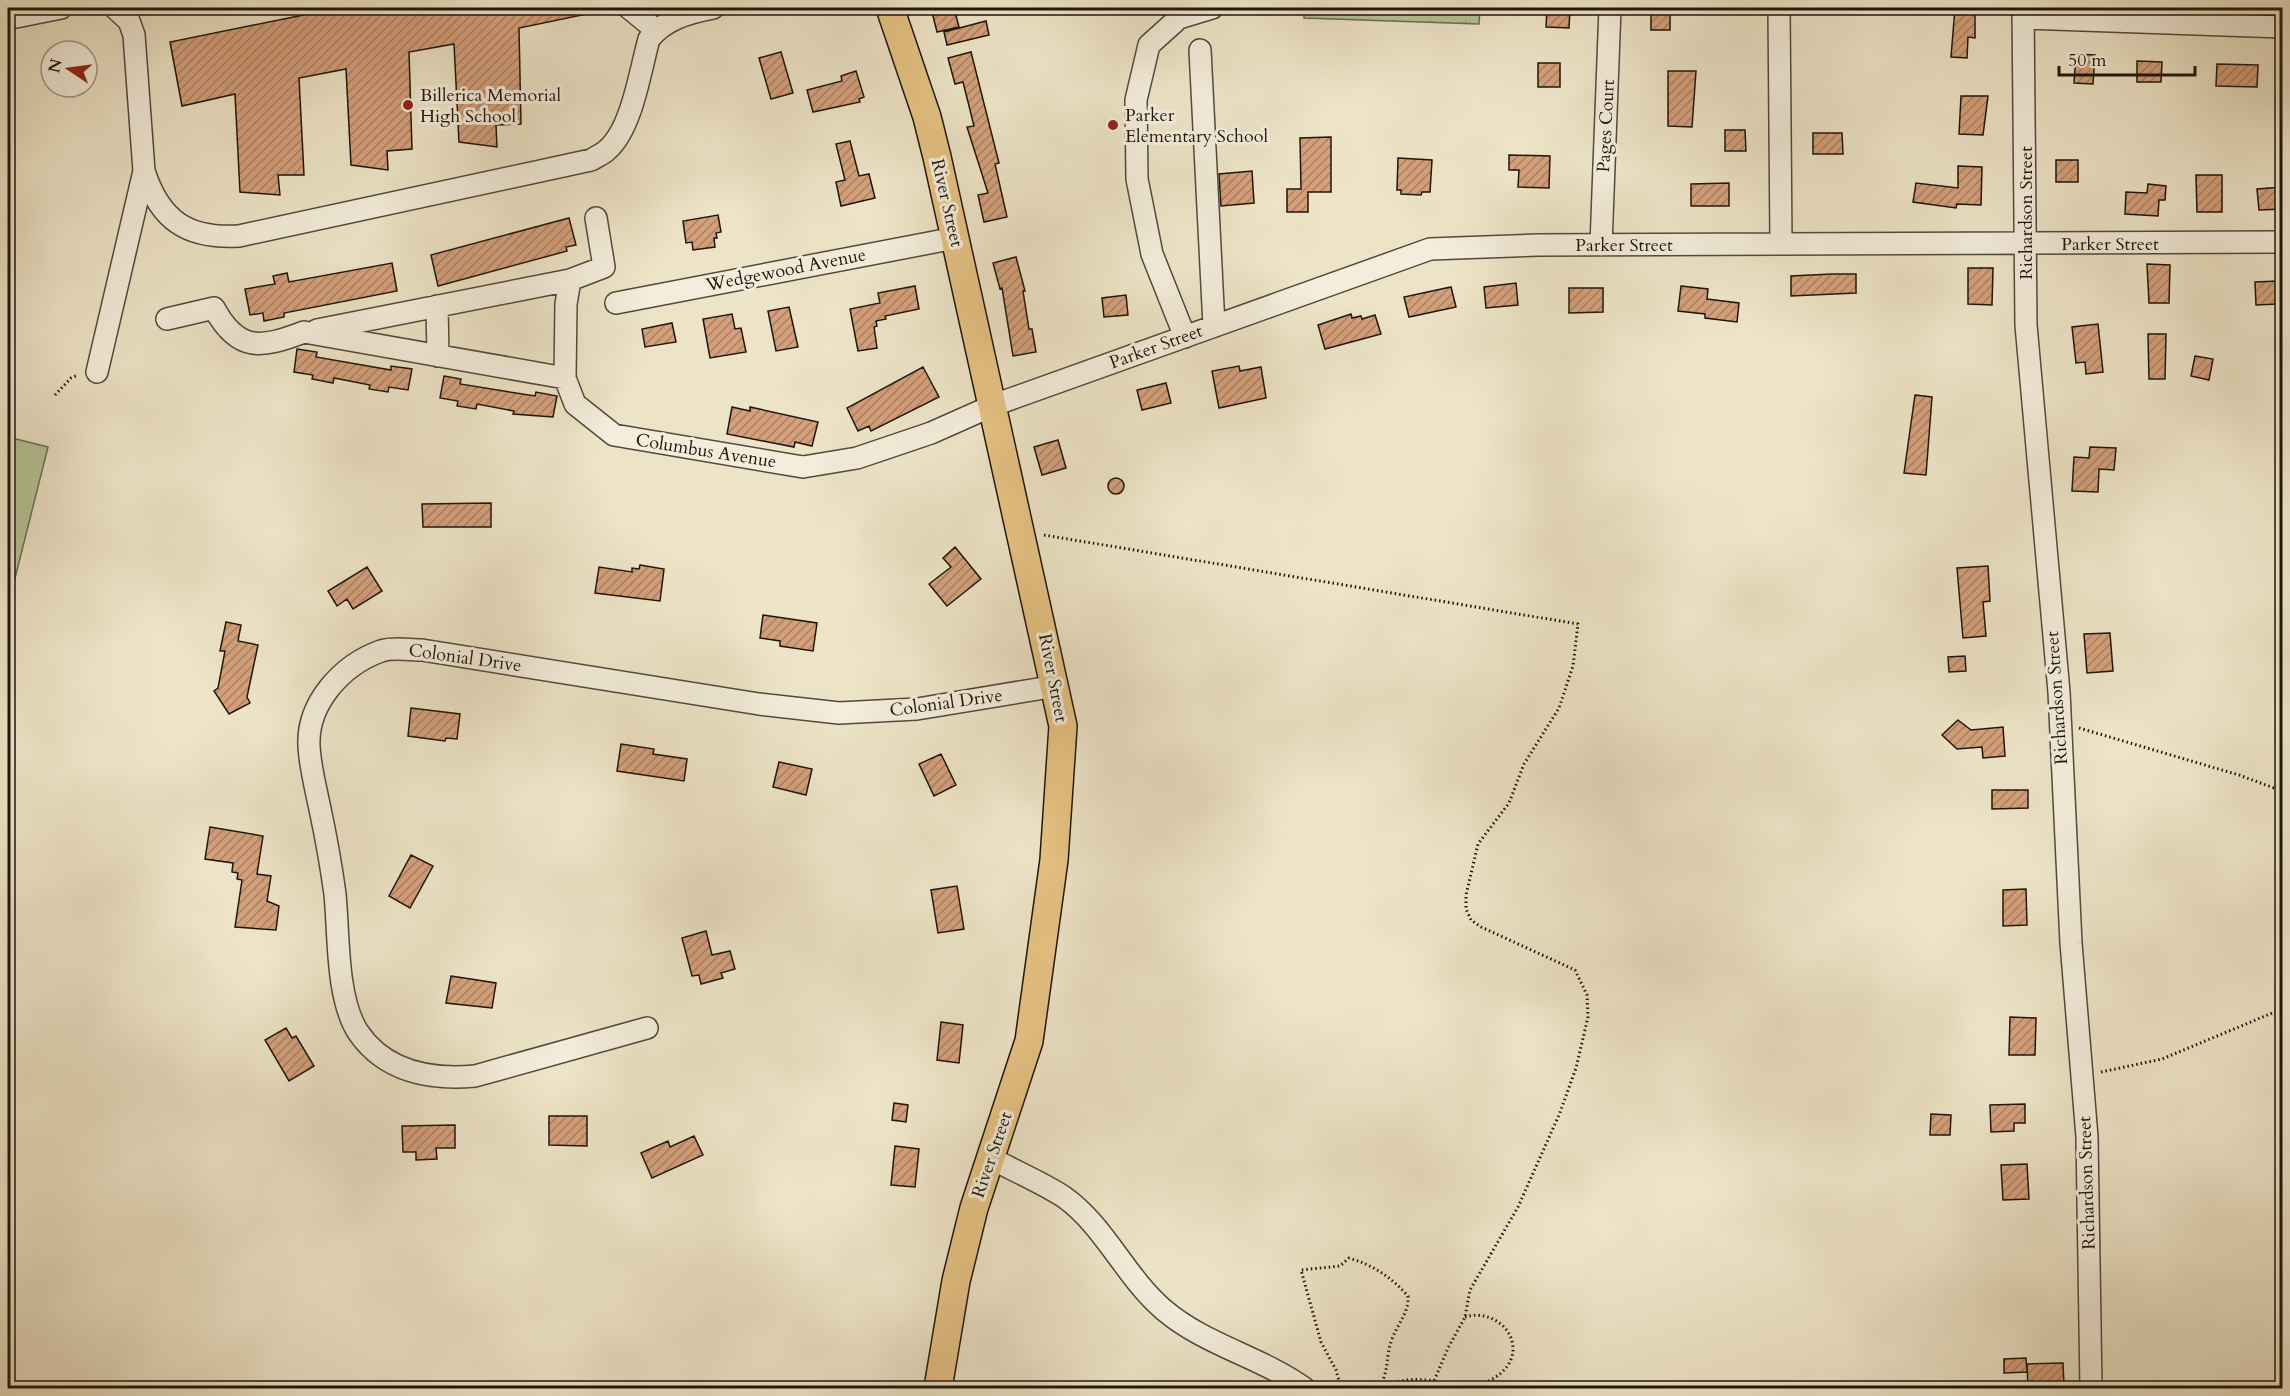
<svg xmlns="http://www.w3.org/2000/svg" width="2290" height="1396" font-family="Cardo,serif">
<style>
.park{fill:url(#park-tufts);stroke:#6a6d52;stroke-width:1.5}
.pitch{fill:#b6c597;stroke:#6a6d52;stroke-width:1.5}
.building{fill:url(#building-hatch);stroke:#1e150d;stroke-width:1.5}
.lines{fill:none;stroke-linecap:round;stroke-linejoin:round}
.minor-casing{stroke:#52493c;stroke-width:24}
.major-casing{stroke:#1e150d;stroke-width:30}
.path{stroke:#1e150d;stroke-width:3;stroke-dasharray:1.5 3;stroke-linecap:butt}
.minor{stroke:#f3eddb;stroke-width:21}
.major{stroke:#e6c284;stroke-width:27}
.poi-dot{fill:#8f2418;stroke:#f3eddb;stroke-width:2}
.labels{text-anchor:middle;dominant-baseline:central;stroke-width:6;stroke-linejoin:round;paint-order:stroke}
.poi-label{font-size:18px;fill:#1e150d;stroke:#f3eddb;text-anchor:start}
.street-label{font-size:18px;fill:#1e150d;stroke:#f3eddb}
</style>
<defs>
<pattern id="park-tufts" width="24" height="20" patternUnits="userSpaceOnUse" patternTransform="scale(1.5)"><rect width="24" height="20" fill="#b6c597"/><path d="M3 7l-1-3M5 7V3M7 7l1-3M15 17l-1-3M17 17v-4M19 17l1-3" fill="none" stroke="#9ca881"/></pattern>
<pattern id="building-hatch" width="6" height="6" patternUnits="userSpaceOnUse" patternTransform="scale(1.5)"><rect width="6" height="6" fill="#d4a07b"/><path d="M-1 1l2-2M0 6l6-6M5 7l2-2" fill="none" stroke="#ab8163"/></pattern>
</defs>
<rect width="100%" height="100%" fill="#ede4c7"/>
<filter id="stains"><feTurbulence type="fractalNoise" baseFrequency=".00333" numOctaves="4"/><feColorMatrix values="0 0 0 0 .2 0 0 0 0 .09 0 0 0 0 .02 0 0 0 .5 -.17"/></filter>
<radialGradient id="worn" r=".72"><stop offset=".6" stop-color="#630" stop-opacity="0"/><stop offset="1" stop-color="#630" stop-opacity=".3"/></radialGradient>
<path class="park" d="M1304 8H1480L1479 24 1304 18Z"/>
<path class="pitch" d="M8 437 48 447 8 606Z"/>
<path class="building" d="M338 8H586L587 14 519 28 521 124 496 125 497 147 459 142 454 44 409 52 412 149 387 151 388 170 351 165 346 69 299 78 304 175H278L280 195 240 192 235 94 182 106 170 42Z
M931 8H954L959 27 937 32Z
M1547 8H1570L1569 28 1546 27Z
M1651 8H1670V30H1651Z
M1955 8H1975V38L1968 37 1967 58 1951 57Z
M986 21 989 35 947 45 944 32Z
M781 52 793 93 771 99 759 58Z
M971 52 999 163 995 164 1007 217 984 222 978 195 988 193 967 127 974 126 963 82 955 84 948 58Z
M2076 54 2095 55 2093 84 2074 83Z
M2137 61 2162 62 2161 82H2137Z
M1538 63H1560V87H1538Z
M2217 64 2258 65 2257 87 2216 86Z
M856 71 864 97 859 99 860 102 813 112 807 90 842 81 841 76Z
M1668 71H1696L1692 127 1668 126Z
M1961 96H1988L1983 135 1959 134Z
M1725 130H1745L1746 151H1725Z
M1813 133H1842L1843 154H1813Z
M1331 137V192H1308V212H1287V189H1301L1300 138Z
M850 141 859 176 869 174 875 198 841 206 836 182 845 180 836 144Z
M1509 155 1550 156 1549 188 1518 187 1519 170H1509Z
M1398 158 1432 160 1430 192H1422L1421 195 1401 194V190H1397Z
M2056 160H2078V182H2056Z
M1958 166 1982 167 1981 205 1957 204 1956 208 1913 202 1916 183 1958 188Z
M1252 171 1254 203 1221 206 1219 174Z
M2196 175H2222V212H2197Z
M1729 183V206H1691V184Z
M2148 184 2166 186 2165 200H2159L2158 216 2125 214 2126 192 2147 193Z
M2283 187V209L2259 210 2257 189Z
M718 215 721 232 716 233 717 238H714L715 247 693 250 692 242 686 243 683 221Z
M569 218 576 245 566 247 567 251 438 286 431 255Z
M1016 257 1025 291H1023L1029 329H1032L1036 352 1013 356 1002 288 1000 289 993 263Z
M392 263 397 291 284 313V317L264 321 263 313 250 315 245 289 275 284 273 276 287 273 289 282Z
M2147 264 2170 265 2169 303H2149Z
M1968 268H1993L1992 305 1968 304Z
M1832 274H1856V293L1791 296V276Z
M2278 281 2279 304 2256 305 2255 282Z
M1516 283 1518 305 1486 308 1484 287Z
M915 286 919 309 885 316 886 319 876 321 877 326 874 327 877 348 858 351 850 309 880 303 878 293Z
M1681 286 1708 289 1707 299 1739 303 1737 322 1705 318V314L1678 311Z
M1451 287 1456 307 1409 317 1404 297Z
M1569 288H1603V312L1569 313Z
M1126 295 1128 315 1104 317 1102 298Z
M789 307 798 347 776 351 768 311Z
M732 314 735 329 741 328 746 352 710 358 703 319Z
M1351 314 1352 318 1361 316 1362 319 1375 315 1381 334 1325 349 1318 325Z
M672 323 676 342 645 347 642 329Z
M2098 324 2103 372 2086 374 2085 362 2076 363 2072 327Z
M2148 334H2166L2165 379H2149Z
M297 349 317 352 316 357 391 370V366L412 369 408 390 389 387 388 392 369 389 370 385 334 378 333 383 312 379 313 375 294 372Z
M2195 356 2213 359 2209 380 2191 376Z
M1239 366 1240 371 1261 367 1266 398 1219 408 1212 371Z
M923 367 939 397 871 431 869 426 858 431 847 408Z
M444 376 461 379 460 384 535 396 536 392 557 396 553 417 513 414 514 411 477 404 476 409 457 406 458 401 440 398Z
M1166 383 1171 403 1142 410 1137 390Z
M1915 395 1932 397 1926 475 1904 473Z
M732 407 750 411V407L818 422 812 446 795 442 794 447 727 434Z
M1058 440 1066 468 1042 475 1034 447Z
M2090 447 2116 448 2114 470 2099 469 2098 492 2072 491 2074 457 2089 458Z
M1108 486a8 8 0 1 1 16 0a8 8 0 1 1-16 0Z
M491 503V527H423L422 504Z
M955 547 981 579 947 606 929 584 951 567 943 558Z
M640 565 664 569 660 601 595 593 599 567 632 572V568L639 569Z
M1988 566 1990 601 1983 602 1986 636 1963 638 1957 568Z
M367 567 382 591 353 609 347 599 337 606 328 591Z
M763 615 817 623 813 651 780 646V641L760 638Z
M226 622 241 625 238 641 258 645 247 697 250 703 229 714 214 691 218 688 225 651H220Z
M2110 633 2113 671 2087 673 2084 634Z
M1965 656 1966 671 1949 672 1948 657Z
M411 708 460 714 457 739 446 738 445 741 408 736Z
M1958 720 1971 730 2003 727 2005 756 1983 758 1982 747 1957 749 1942 735Z
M621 744 654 749 653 754 687 759 684 781 617 771Z
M941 754 956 785 934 796 919 764Z
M779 762 812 769 806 795 773 787Z
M1992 790H2028V808L1992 809Z
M210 827 263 836 257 874 271 876 267 901 279 906 276 930 235 927 242 880 237 879 238 873 232 872 233 863 205 859Z
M411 855 433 866 410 908 389 896Z
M957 886 964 929 938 933 931 890Z
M2026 889 2027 925 2003 926V890Z
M706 931 712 955 730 951 735 969 721 973 723 978 701 984 699 975 692 976 682 938Z
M451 976 496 983 492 1008 446 1003Z
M2010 1017 2036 1018 2035 1055H2009Z
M941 1022 963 1025 959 1063 937 1060Z
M286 1028 292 1038 296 1036 314 1066 289 1081 265 1040Z
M894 1103 908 1105 906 1122 892 1120Z
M2025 1104V1123H2014V1131L1991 1132 1990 1105Z
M1931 1114 1951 1115 1950 1135H1930Z
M549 1116H587V1146L549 1145Z
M455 1125V1148H436L437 1159 416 1160V1152H403L402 1126Z
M694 1136 703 1155 652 1178 641 1153 668 1141 670 1147Z
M895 1146 919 1149 915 1187 891 1185Z
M2027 1164 2029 1199 2003 1200 2001 1165Z
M2026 1358 2027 1372 2004 1373V1359Z
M2063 1363 2064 1386 2028 1388 2027 1364Z"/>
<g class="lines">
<defs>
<path id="minor" d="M115 8 129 21 134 35 144 171C160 221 188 239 239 236L591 160C596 157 603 154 607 150 632 129 640 71 649 39 665 19 688 13 713 8
M629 8 656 30
M1779 8 1781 244
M2023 8 2026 325 2059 692 2071 943 2087 1137 2091 1388
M8 13 16 17 61 8
M2024 18 2282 27
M1200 50 1214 326
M1601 245 1610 8
M570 280 566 304 565 378 575 404 614 435 803 467 857 458 931 433 994 405 1430 249 1538 245 2282 242
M616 303 955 238
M437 306 438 356
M167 319 214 308C238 353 262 348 304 332L565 378
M317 330 570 280 604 267 596 218
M1185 337 1152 254 1137 179 1136 100 1149 45 1179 18 1212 8
M97 372 144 171
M647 1028 475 1076C431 1080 385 1072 358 1032 336 998 339 934 335 894 331 865 326 837 320 809 316 789 310 767 309 746 307 703 342 665 381 651 393 647 409 650 422 650L759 704 839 713 917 709 1056 686
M991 1158C1014 1171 1041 1182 1064 1197 1105 1226 1126 1278 1164 1310 1205 1345 1261 1357 1304 1388"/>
<path id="major" d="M890 8 927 117 937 157 1063 726 1054 860 1029 1041 974 1208 956 1281 938 1388"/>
</defs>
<use href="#minor" class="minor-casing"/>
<use href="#major" class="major-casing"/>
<path class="path" d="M55 395 71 378 78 375
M1044 535 1578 624 1573 666 1559 708 1524 764 1509 803 1478 844 1466 895V909L1471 920 1481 927 1575 970 1587 995 1588 1017 1576 1068 1559 1115 1518 1207 1470 1290 1465 1317 1448 1348 1434 1381 1436 1388
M2079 728 2239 775 2282 791
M2101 1072 2162 1059 2282 1009
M1465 1317C1508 1304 1545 1368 1470 1388
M1341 1388 1336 1370 1321 1342 1301 1270 1340 1266 1349 1258C1373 1265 1391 1277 1408 1296 1409 1313 1398 1323 1392 1339 1385 1358 1390 1369 1379 1388
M1381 1388C1398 1379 1415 1378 1434 1381"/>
<use href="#minor" class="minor"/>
<use href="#major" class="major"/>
</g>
<g class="poi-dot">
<circle cx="408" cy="105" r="6"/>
<circle cx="1113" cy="125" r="6"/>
</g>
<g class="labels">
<g class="poi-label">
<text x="420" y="95">Billerica Memorial<tspan x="420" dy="21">High School</tspan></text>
<text x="1125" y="115">Parker<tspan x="1125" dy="21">Elementary School</tspan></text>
</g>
<g class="street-label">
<text transform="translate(1606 126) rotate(-87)">Pages Court</text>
<text transform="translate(947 203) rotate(77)">River Street</text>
<text transform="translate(2026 213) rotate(-90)">Richardson Street</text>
<text x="2110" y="244">Parker Street</text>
<text x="1624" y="245">Parker Street</text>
<text transform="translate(786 270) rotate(-11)">Wedgewood Avenue</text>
<text transform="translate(1156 347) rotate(-20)">Parker Street</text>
<text transform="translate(706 451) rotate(9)">Columbus Avenue</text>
<text transform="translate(465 658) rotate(8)">Colonial Drive</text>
<text transform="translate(1053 678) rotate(79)">River Street</text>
<text transform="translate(2057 698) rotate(-94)">Richardson Street</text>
<text transform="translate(946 703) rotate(-8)">Colonial Drive</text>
<text transform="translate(992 1155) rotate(-71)">River Street</text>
<text transform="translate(2087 1183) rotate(-92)">Richardson Street</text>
</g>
</g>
<rect width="2290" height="1396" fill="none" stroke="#ede4c7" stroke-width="30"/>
<rect x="9" y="9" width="2272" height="1378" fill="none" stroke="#1e150d" stroke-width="3"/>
<rect x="15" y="15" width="2260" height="1366" fill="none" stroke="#1e150d" stroke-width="1.5"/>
<g transform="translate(69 69) rotate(283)"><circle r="28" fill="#f3eddb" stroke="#9e9789" stroke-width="1.5"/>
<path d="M0-4.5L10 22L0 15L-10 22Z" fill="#8f2418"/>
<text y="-9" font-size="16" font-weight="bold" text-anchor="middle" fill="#1e150d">N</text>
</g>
<path d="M2059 66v9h136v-9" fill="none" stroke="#1e150d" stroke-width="3"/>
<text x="2068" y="66" font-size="18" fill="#1e150d" stroke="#f3eddb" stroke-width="4.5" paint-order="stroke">50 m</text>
<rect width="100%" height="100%" filter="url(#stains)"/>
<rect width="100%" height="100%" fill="url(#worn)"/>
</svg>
